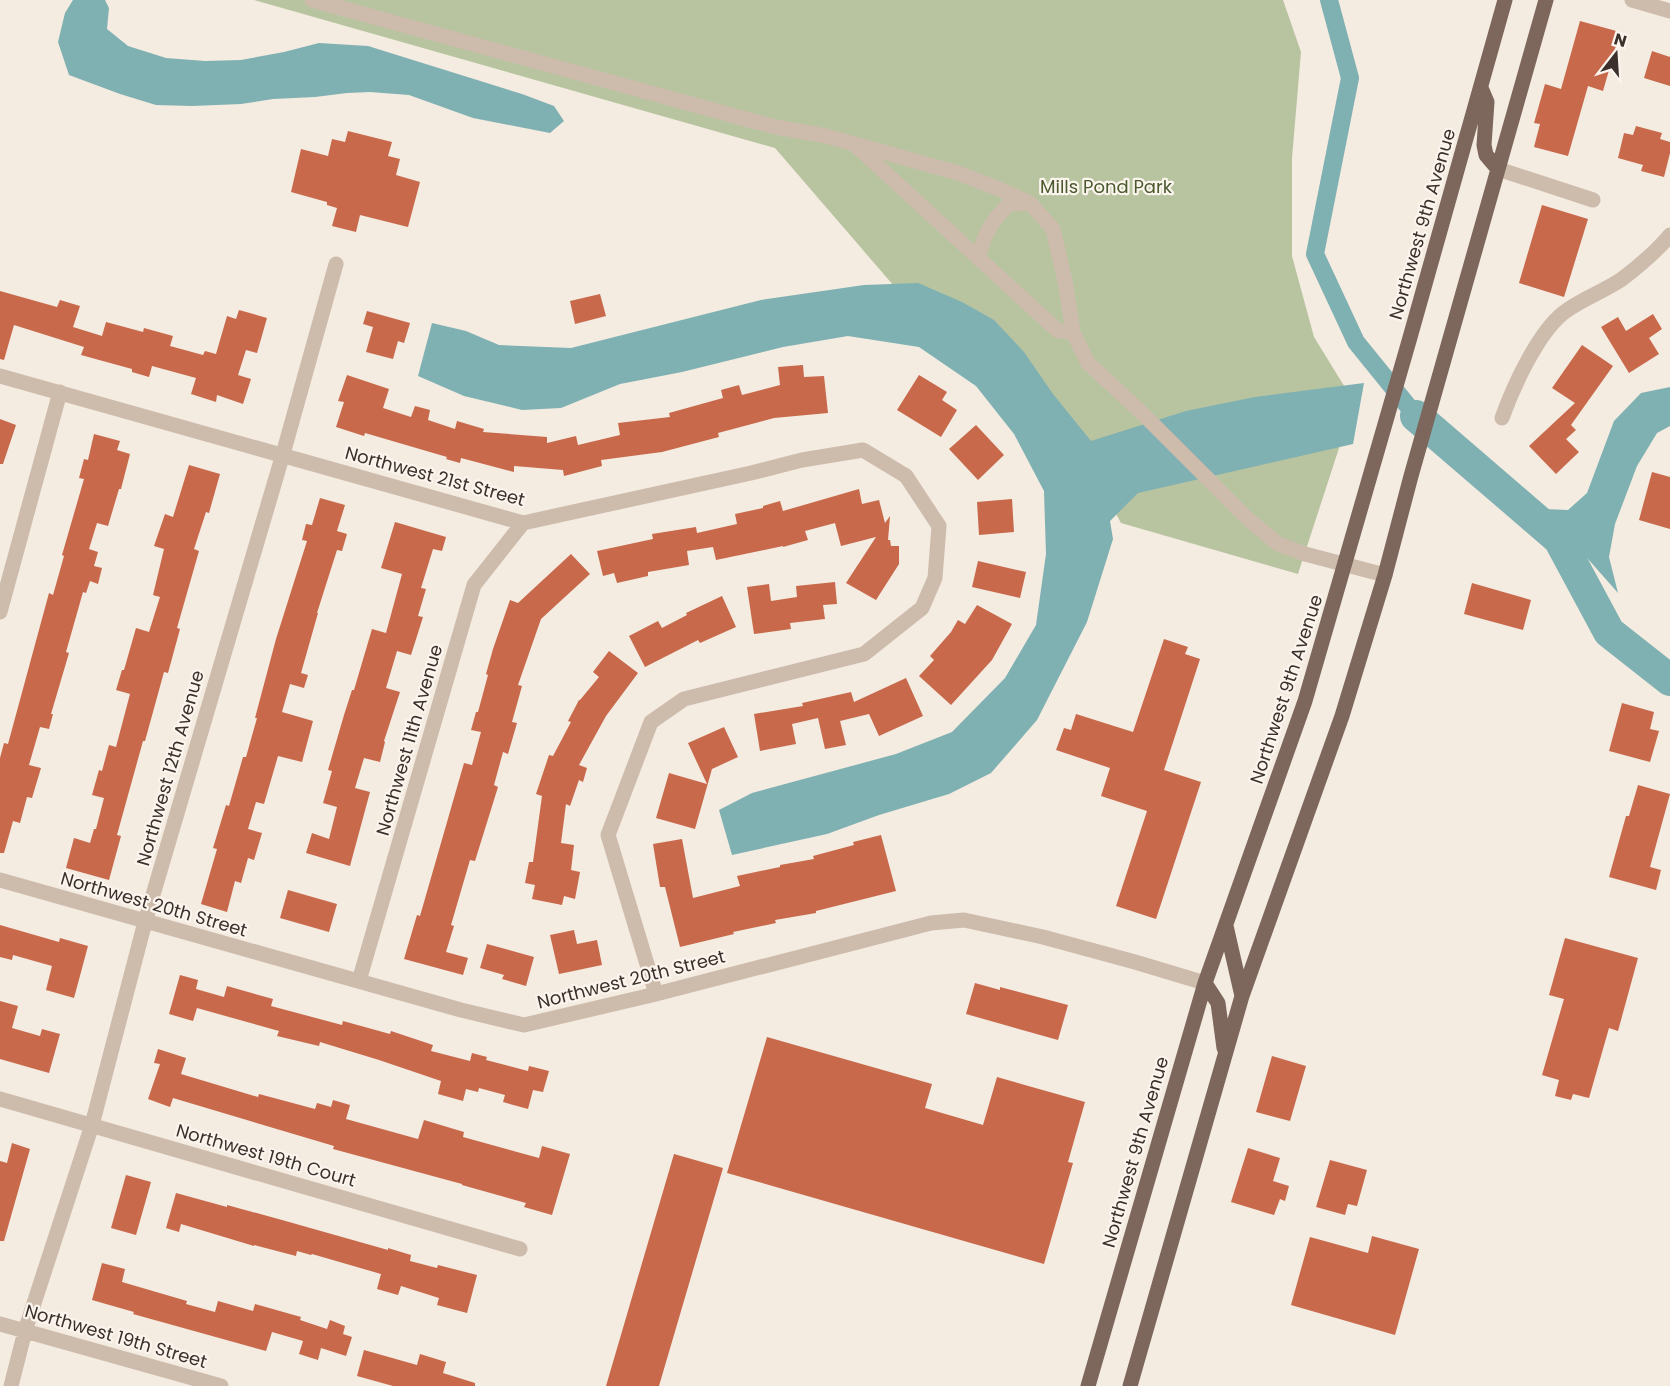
<svg xmlns="http://www.w3.org/2000/svg" width="1670" height="1386" font-family="Poppins,sans-serif">
<style>
.green{fill:#b8c4a0}
.water{fill:#7fb0b2}
.lines{fill:none;stroke-linecap:round;stroke-linejoin:round}
.canal{stroke:#7fb0b2;stroke-width:18}
.river{stroke:#7fb0b2;stroke-width:32}
.building{fill:#c8694b}
.minor{stroke:#cdbbac;stroke-width:15}
.major{stroke:#7d675c;stroke-width:15}
.labels{text-anchor:middle;dominant-baseline:central;stroke-width:4.5;stroke-linejoin:round;paint-order:stroke}
.park-label{font-size:18px;fill:#4a5a2e;stroke:#fbf5ee}
.street-label{font-size:18px;fill:#3b302b;stroke:#fbf5ee}
</style>
<rect width="100%" height="100%" fill="#f4ebe1"/>
<path class="green" d="M254 0H1283L1301 52 1292 158V256L1314 337 1354 402 1298 574 1121 523 1077 442 900 293 775 148Z"/>
<path class="water" d="M73 0H105L109 8 107 29 128 46 166 58 205 61 241 60 284 52 319 43 368 46 522 94 554 106 564 121 550 133 473 118 409 95 370 92 347 93 315 97 273 99 241 104 192 106 156 105 120 94 69 75 58 42 65 13Z
M918 283 962 302 994 320 1024 352 1053 394 1091 441 1186 411 1255 397 1364 383 1353 444 1138 493 1110 521 1113 539 1087 622 1037 720 991 773 949 794 879 815 827 834 732 855 719 810 752 793 896 754 952 732 1005 678 1036 625 1046 554 1044 491 1014 434 976 386 919 347 848 336 783 347 682 372 620 384 561 408 522 410 464 396 418 376 432 323 466 331 499 345 571 348 761 300 864 285Z
M1670 387V426L1657 433 1637 466 1615 524 1609 557 1618 593 1544 509 1568 510 1587 493 1614 421 1641 393Z"/>
<g class="lines">
<path class="canal" d="M1329 0 1350 78 1315 254 1356 342 1416 416"/>
<path class="river" d="M1416 416 1559 539 1609 632 1670 680"/>
</g>
<path class="building" d="M1580 21 1620 32 1603 91 1588 86 1568 156 1534 147 1540 124 1534 123 1545 84 1561 89Z
M1652 51 1670 57V86L1644 78Z
M1636 126 1662 133 1660 139 1670 142V153L1664 177 1641 171 1643 165 1618 158 1624 133 1633 135Z
M348 131 392 142 388 156 400 159 396 175 420 182 408 227 360 215 356 232 332 226 337 208 327 205V202L291 192 301 149 328 156 332 139 345 142Z
M1542 205 1588 219 1564 297 1519 283Z
M0 291 57 307 60 300 80 306 73 327 102 336 106 322 143 332 144 328 173 336 170 346 203 355 205 351 216 354 227 316 236 319 239 310 267 318 257 353 246 350 238 375 251 379 243 404 217 395 216 402 191 394 196 378 152 366 149 377 132 372V369L81 355 84 347 14 325 4 360 0 359Z
M600 294 606 316 575 324 570 301Z
M367 311 410 323 404 343 398 341 393 359 366 352 373 327 363 324Z
M1653 314 1662 329 1649 338 1659 354 1629 373 1601 327 1618 317 1626 331Z
M1582 345 1613 366 1571 425 1576 430 1566 439 1579 452 1556 474 1529 446 1575 403 1552 388Z
M803 365 804 377 824 376 828 413 774 418 718 433 719 437 662 452 601 460 602 466 564 476 563 470 514 466V472L461 458 460 463 446 459 447 457 365 433 364 436 336 427 344 402 338 401 347 375 389 389 383 408 411 417 415 406 430 410 428 420 455 429 457 421 484 429 483 432 547 437V443L576 436 578 445 620 435 618 423 670 417 669 413 723 398 721 390 739 385 742 395 780 385 778 367Z
M919 375 947 392 942 400 957 410 941 437 897 410Z
M0 419 16 425 3 464H0Z
M976 425 1004 455 978 480 949 449Z
M94 434 120 441 117 450 130 454 121 489H119L108 526 97 523 89 549 98 552 94 566 102 568 98 584 90 581 86 593 83 592 66 652 69 653 51 714H53L49 729 40 727 29 765 41 768 32 798 27 797 20 823 13 821 4 853H0V758L4 743 8 744 49 593 53 595 64 556 62 555 84 479 79 478 84 459 88 460Z
M189 465 220 474 209 513 206 512 194 549 199 551 177 628 180 629 168 673 164 672 145 741H143L117 835 121 836 109 880 66 868 74 838 90 843 94 829H96L104 798 92 795 99 770 102 771 109 745 116 747 130 694 116 690 122 670H124L136 628 149 632 160 597 153 595 164 549 154 546 165 514 173 517Z
M1652 472 1670 477V529L1639 520Z
M859 489 862 504 879 500 885 523 890 516 888 540H890L891 546H899V564L876 600 846 583 876 537 841 546 835 523 805 531 808 540 783 547V546L716 560 713 547 687 551 689 565 648 572V576L617 583 614 573 603 576 597 551 653 539 652 534 696 527 697 533 737 524 735 514 763 508V506L780 501 783 511Z
M320 498 345 505 337 531 347 534 342 551 337 550 317 613H318L301 673 308 675 304 688 290 684 282 712 313 721 302 762 278 756 264 804 256 802 248 829 262 833 254 860 248 858 241 883 235 881 227 912 201 904 217 849 213 848 226 805 229 806 243 757H246L257 718H255L276 639 307 541 302 540 306 524 312 525Z
M1012 499 1014 532 979 535 977 502Z
M395 522 446 537 442 551 433 549 421 588 426 589 418 616 423 617 411 655 397 651 386 688 400 692 384 741 385 742 380 762 364 758 355 788 370 792 350 866 306 853 312 833 329 839 337 807 323 803 332 771 328 770 344 715 352 690H354L372 629 386 633 402 574 381 568Z
M571 554 590 574 541 619 518 685 522 686 512 722 517 723 508 754 503 752 494 785 498 787 489 816 475 861 470 860 451 925 454 926 446 952 468 958 463 975 404 959 417 915 420 916 464 763 472 765 481 732 471 730 476 712H478L488 675 486 674 493 649 510 600 518 603Z
M978 561 1026 572 1020 598 972 587Z
M835 582 837 604 823 605 825 619 790 623 791 629 754 634 747 587 769 584 771 601 797 597 796 586Z
M1472 583 1531 600 1523 630 1464 614Z
M722 596 736 627 700 643 698 640 645 667 629 636 658 621 662 628 687 615 686 613Z
M977 605 1012 624 992 660 951 705 919 676 934 660 930 656 951 632 958 620 965 624Z
M1164 639 1188 647 1185 654 1200 659 1164 770 1201 782 1156 919 1116 906 1147 811 1101 796 1110 768 1056 750 1064 728 1071 730 1076 714 1133 732Z
M609 651 638 673 606 716 579 765 587 768 583 782 579 780 570 806 566 804 561 843 574 845 571 870 580 872 575 899 564 896 562 905 532 899 535 885 525 883 529 862H533L542 796 536 794 549 755 553 756 571 722 568 721 579 700H580L599 677 593 672Z
M906 678 923 716 879 736 869 714 840 721 846 745 825 749 818 718 792 724 796 744 760 751 754 714 803 706 802 703 851 692 854 702Z
M1622 703 1654 712 1650 729 1659 731 1650 762 1609 751Z
M724 727 738 757 712 769 695 829 656 818 669 773 707 784 688 743Z
M1638 785 1670 794 1650 867 1661 870 1656 890 1609 877 1626 816H1629Z
M881 835 896 891 816 911V913L775 920 776 923 733 932 734 934 680 947 665 887H660L653 844 682 839 693 898 740 886 737 876 780 867V865L814 859 813 856 854 845 853 842Z
M288 890 337 904 329 932 280 918Z
M0 925 59 942 60 938 88 946 74 998 46 990 52 966 13 955 12 960 0 957Z
M574 930 577 944 597 940 602 965 559 974 550 935Z
M1565 938 1638 958 1618 1031 1609 1028 1589 1098 1573 1094 1571 1100 1555 1096 1559 1080 1542 1075 1564 999 1549 995Z
M487 944 534 957 526 986 502 979 504 975 480 968Z
M180 975 198 980 196 989 224 997 227 986 273 999 271 1006 342 1025 343 1021 390 1034 391 1031 433 1045 431 1051 470 1061 472 1053 487 1057 486 1060 528 1071 529 1066 549 1071 543 1092 533 1090 528 1109 503 1102 505 1095 479 1088 478 1092 466 1089 463 1101 438 1094 441 1081 379 1060 320 1042 319 1046 277 1036 279 1031 197 1008 193 1021 169 1014Z
M975 983 1000 990V987L1068 1005 1058 1040 966 1014Z
M0 1001 18 1006 12 1028 40 1036 42 1029 60 1034 49 1073 0 1059Z
M767 1037 932 1084 925 1108 983 1125 997 1077 1085 1102 1068 1162 1073 1163 1044 1264 727 1173Z
M158 1049 186 1058 181 1074 258 1097 259 1094 315 1109 317 1103 331 1107 333 1100 350 1105 346 1119 418 1139 424 1120 464 1132 463 1137 539 1158 542 1146 570 1154 552 1215 524 1207 526 1203 462 1185V1184L333 1149 334 1146 173 1098 170 1107 148 1099 160 1064 154 1063Z
M1272 1056 1306 1066 1290 1121 1256 1112Z
M12 1143 30 1149 4 1241H0V1161L7 1163Z
M1248 1148 1280 1158 1273 1181 1289 1186 1285 1201 1280 1199 1274 1215 1231 1202Z
M674 1154 723 1168 659 1386H606Z
M1330 1160 1367 1170 1357 1206 1348 1204 1345 1215 1316 1207Z
M126 1175 151 1182 136 1235 111 1228Z
M176 1193 227 1207V1205L282 1220 388 1250V1248L411 1255 410 1261 437 1268 438 1265 477 1275 467 1313 437 1305 439 1298 401 1286 398 1295 377 1289 381 1274 312 1254 311 1255 297 1251 296 1256 254 1245V1246L181 1224 179 1232 166 1228Z
M1372 1236 1419 1249 1395 1335 1291 1305 1310 1237 1368 1253Z
M102 1263 125 1269 122 1282 187 1301 186 1304 215 1312 218 1301 253 1311 255 1304 301 1317 300 1320 327 1329 330 1320 345 1326 343 1334 352 1337 346 1356 321 1348 318 1360 299 1354 303 1341 272 1332 266 1351 133 1314 134 1312 92 1300Z
M364 1350 417 1365 420 1354 446 1362 443 1373 475 1383V1386H393L357 1376Z"/>
<g class="lines">
<path class="minor" d="M312 0 753 121 776 127 826 136 958 173 999 189 1030 203 1053 229 1065 281 1073 332 1088 363 1142 413 1247 518 1278 544 1305 554 1385 575
M1632 0 1670 11
M854 144 1058 331 1073 332
M1498 169 1593 200
M978 258C985 233 990 223 1009 204L1027 203
M0 376 523 523 751 473 802 460 863 450 906 476 939 526 935 578 922 608 864 654 684 699 651 722 608 835 656 994
M1502 418C1513 387 1537 335 1562 314 1579 300 1603 292 1622 279 1639 266 1656 252 1670 235
M0 612 60 392
M0 880 461 1010 524 1025 656 994 931 923 964 920 1043 937 1135 962 1205 983
M359 981 474 585 523 523
M0 1099 520 1249
M0 1324 221 1386
M11 1386 25 1331 92 1125 145 922 283 454 336 264"/>
<path class="major" d="M1481 88 1487 102 1484 145 1486 155 1498 169
M1226 926 1242 996
M1205 983 1218 1003 1224 1048
M1088 1386 1205 983 1305 701 1409 341 1505 0
M1130 1386 1242 996 1342 716 1385 575 1411 476 1546 0"/>
</g>
<g class="labels">
<g class="park-label">
<text x="1106" y="186">Mills Pond Park</text>
</g>
<g class="street-label">
<text transform="translate(1422 224) rotate(-74)">Northwest 9th Avenue</text>
<text transform="translate(435 476) rotate(15)">Northwest 21st Street</text>
<text transform="translate(1286 689) rotate(-72)">Northwest 9th Avenue</text>
<text transform="translate(409 740) rotate(-74)">Northwest 11th Avenue</text>
<text transform="translate(170 768) rotate(-74)">Northwest 12th Avenue</text>
<text transform="translate(154 904) rotate(16)">Northwest 20th Street</text>
<text transform="translate(631 979) rotate(-14)">Northwest 20th Street</text>
<text transform="translate(1135 1152) rotate(-74)">Northwest 9th Avenue</text>
<text transform="translate(266 1155) rotate(16)">Northwest 19th Court</text>
<text transform="translate(116 1336) rotate(16)">Northwest 19th Street</text>
</g>
</g>
<g transform="translate(1616 54) rotate(17)" stroke="#fbf5ee" stroke-width="4.5" paint-order="stroke">
<path d="M0-4.5L10 22L0 15L-10 22Z" fill="#3b302b"/>
<text y="-9" font-size="16" font-weight="bold" text-anchor="middle" fill="#3b302b">N</text>
</g>
</svg>
